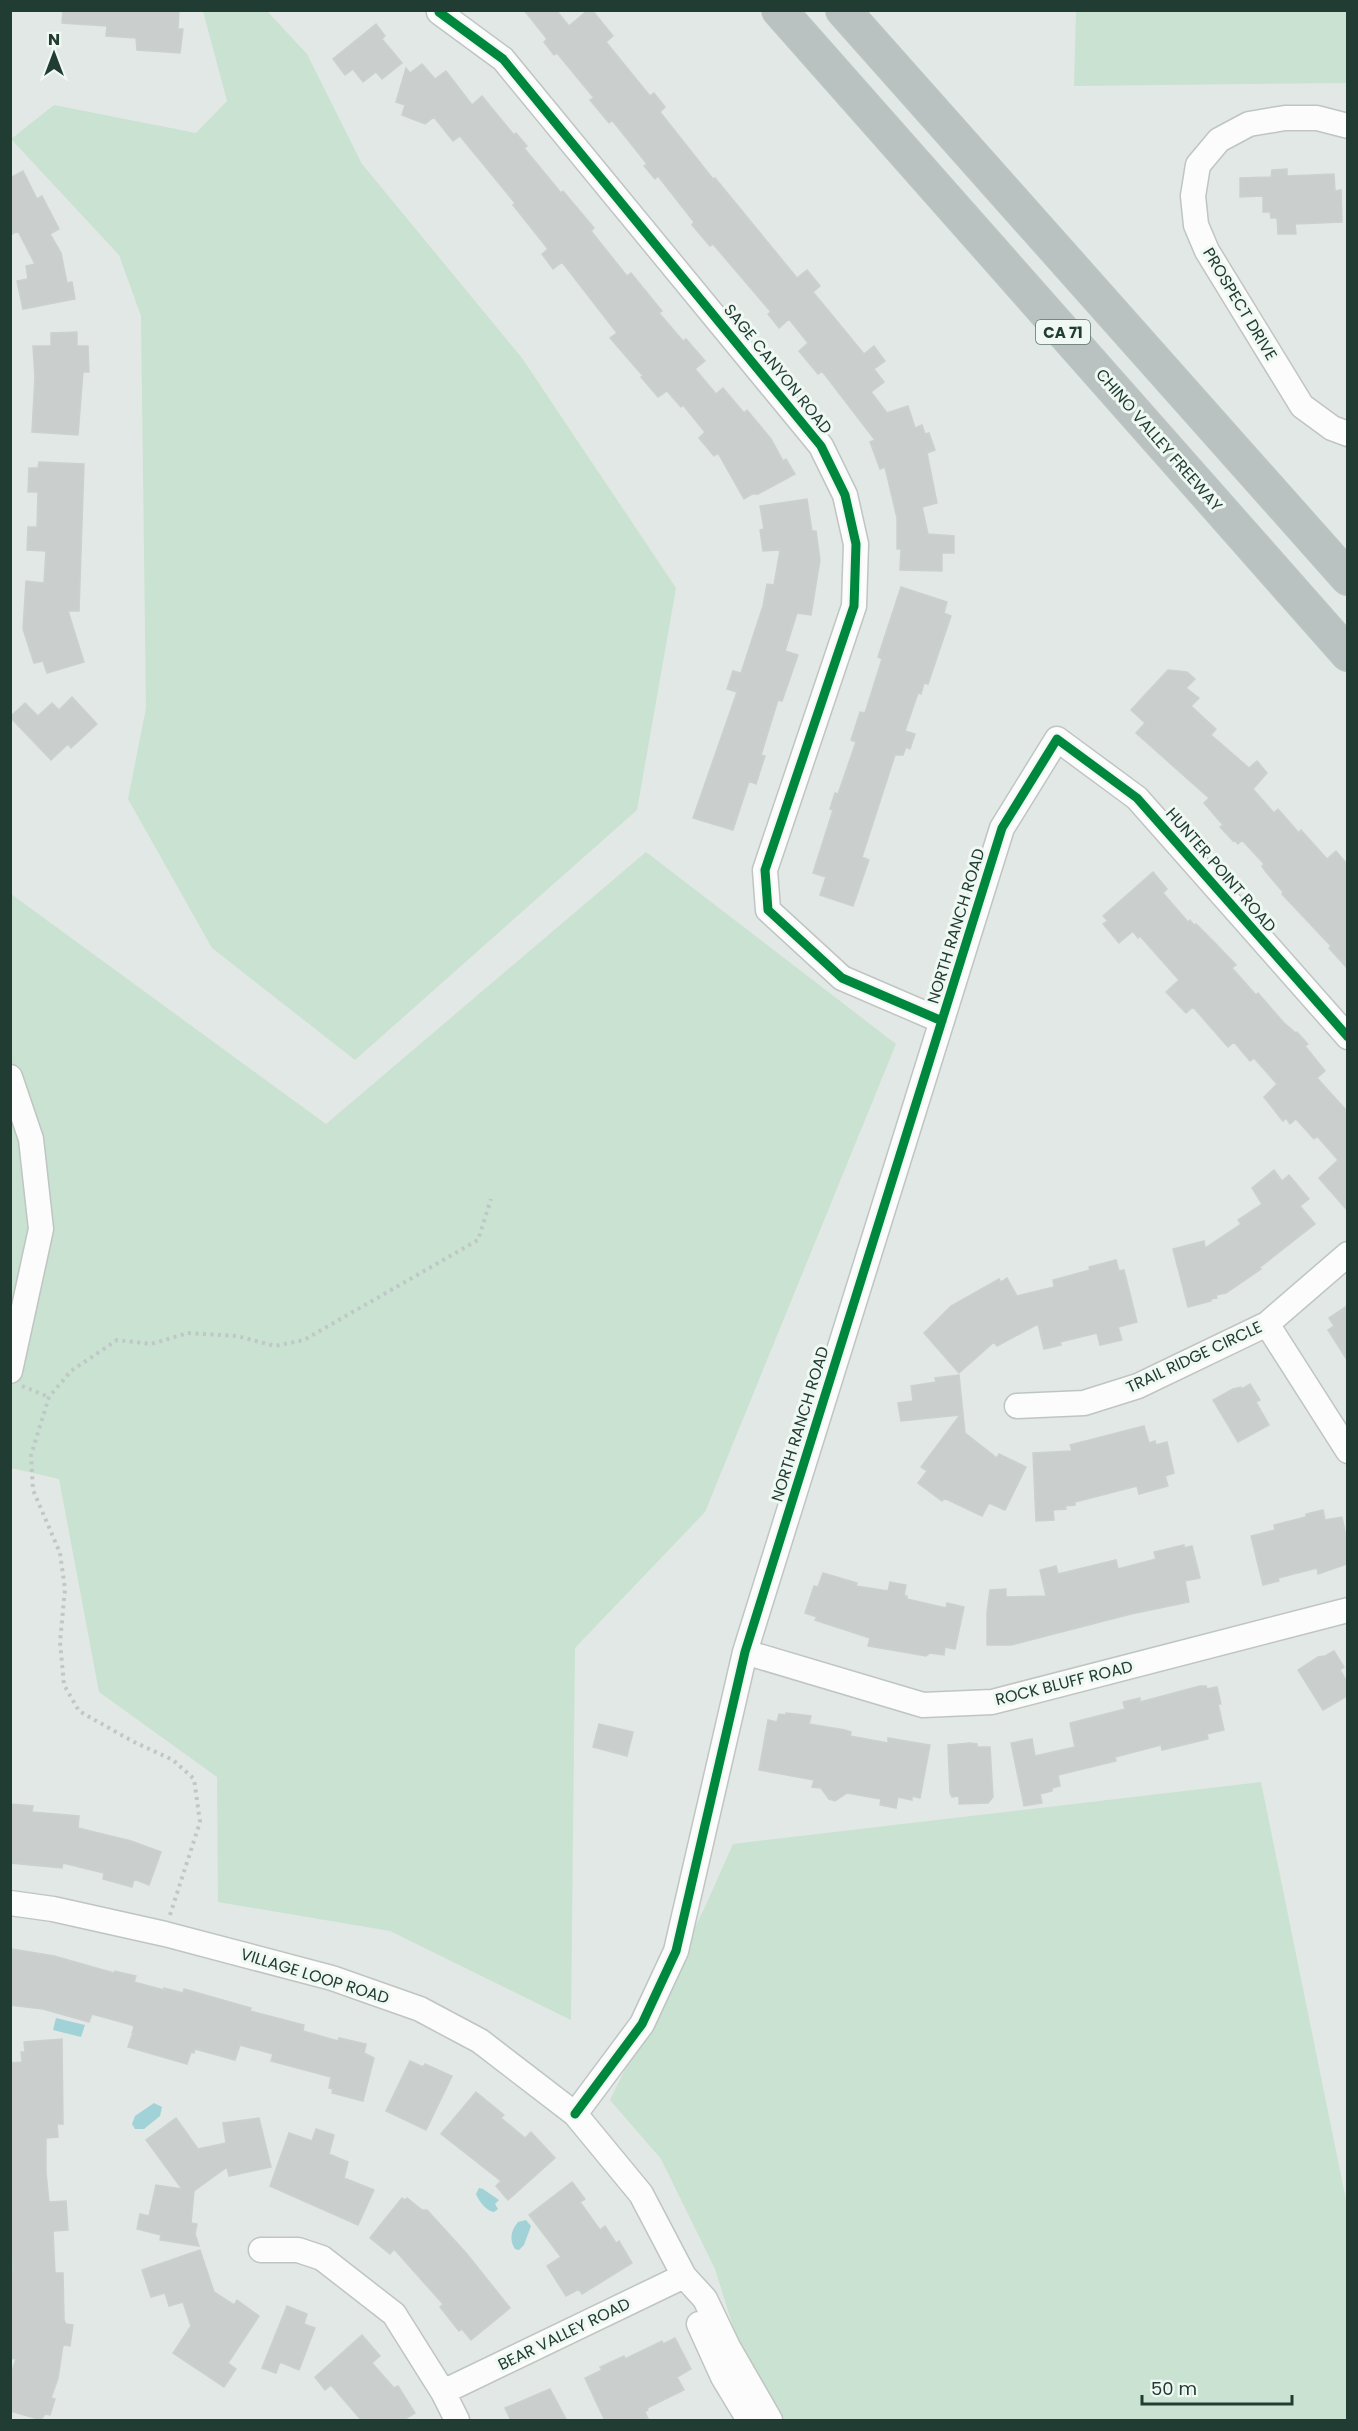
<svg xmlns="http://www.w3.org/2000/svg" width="1358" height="2431" font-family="Poppins,sans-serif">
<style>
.green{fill:#cae2d1}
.water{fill:#a1d2d8}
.building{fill:#cacfcd;stroke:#cbd1ce;stroke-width:1.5}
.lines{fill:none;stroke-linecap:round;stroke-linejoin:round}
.minor-casing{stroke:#bfc5c2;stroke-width:27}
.motorway-casing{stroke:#bbc5c1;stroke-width:36}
.path{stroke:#bfc8c6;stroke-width:4;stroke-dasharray:3 4.5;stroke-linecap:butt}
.minor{stroke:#fbfcfb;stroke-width:24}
.motorway{stroke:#b9c2c0;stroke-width:33}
.cycleway-casing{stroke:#f0f8f3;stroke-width:13}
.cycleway{stroke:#00873e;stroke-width:9}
.labels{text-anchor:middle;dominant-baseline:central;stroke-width:6;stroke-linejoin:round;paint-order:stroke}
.shield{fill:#f0f8f3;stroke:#5e746d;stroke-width:1.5}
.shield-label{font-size:15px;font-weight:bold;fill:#203c33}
.street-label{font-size:16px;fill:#203c33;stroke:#f0f8f3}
</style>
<rect width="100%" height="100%" fill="#e2e8e5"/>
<path class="green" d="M203 11H267L307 54 362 164 522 358 676 588 637 810 355 1060 212 948 128 799 146 708 141 316 119 255 11 139 54 105 196 133 227 101Z
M1076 11H1347V83L1074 86Z
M646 852 896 1044 705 1512 575 1648 571 2020 390 1931 218 1902 217 1777 99 1692 59 1479 11 1468V894L326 1124Z
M1261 1782 1347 2205V2420H783L739 2346 715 2269 661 2159 610 2100 705 1907 733 1844Z"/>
<path class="water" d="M56 2018 85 2025 81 2037 53 2030Z
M154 2103 162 2107 160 2116 144 2129H135L132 2124 135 2116Z
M479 2188 483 2189 499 2200 495 2204 498 2209 494 2212C486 2211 479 2201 476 2194Z
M526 2220 531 2226 524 2245 519 2250 515 2249C509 2240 511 2230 518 2222Z"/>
<path class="building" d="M63 10H179L178 29H183L180 53 137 50 136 38 106 36 107 26 62 23Z
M524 10H556L569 26 588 10H592L613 36 606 42 650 96 654 93 665 107 660 112 713 179 715 178 797 278 807 270 820 286 813 292 864 354 874 346 885 361 874 369 884 382 871 392 887 413 908 406 915 428 922 425 925 434 929 433 935 450 927 453 937 503 922 507 928 534 954 536V553H942V571L900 570 901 549H897V518L885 467 880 469 870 442 875 440 822 371 818 374 799 351 808 343 789 319 779 328 768 314 771 312 713 244 710 246 692 225 694 222 658 176 655 179 644 166 647 164 612 120 609 123 590 100 594 98 557 53 554 55 544 42 547 39Z
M376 24 385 36 382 39 402 63 382 79 376 72 363 82 353 69 345 75 333 59Z
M422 64 435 79 446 71 472 105 482 96 514 135 516 133 527 146 524 148 561 193 563 191 594 228 591 231 627 276 631 273 662 311 659 313 683 341 686 339 705 361 695 369 716 394 723 388 744 413 747 410 771 439 783 461 786 459 795 474 758 494H752L744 499 718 453 714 456 699 438 705 432 683 405 681 407 667 391 658 397 641 377 643 376 610 338 617 333 562 262 553 269 542 254 548 249 513 205 515 203 460 136 453 141 434 117 425 124 402 115 405 105 396 102 406 68 410 73Z
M1287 169V176L1334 174 1335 191 1341 190 1342 222 1295 224 1296 234H1278L1277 218H1271L1270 212H1263V196L1240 197V178L1271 177 1272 170Z
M23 171 37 199 42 196 59 229 50 234 61 253 67 283 72 282 75 299 23 309 17 281 28 279 26 266 35 264 18 231 10 235V178Z
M77 332V346H88L89 372H83L78 435 32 432 35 377 33 346H51V333Z
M39 462 84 464 79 611H68L84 662 47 673 43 661 34 663 23 629 26 581 44 583 46 551 27 550 28 527H37L38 492H28L29 468H38Z
M807 499 812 531H816L820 560 811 615 797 613 785 651 798 655 782 701 778 700 761 755 765 756 756 784 749 781 733 830 693 818 737 692 727 689 733 671 741 673 763 606 767 584 774 585 780 550 763 551 760 530 764 529 760 506Z
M901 587 947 602 944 613 951 616 928 684 924 683 921 694 918 693 905 731 915 734 910 749 906 747 903 755H895L862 857 869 860 853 906 820 895 826 877 813 873 833 810 830 809 835 793 838 794 856 742 851 740 860 712 865 713 882 659 878 657Z
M1168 670 1187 672 1195 679 1186 688 1199 698 1191 706 1216 729 1211 735 1249 768 1257 761 1267 773 1253 789 1274 813 1278 809 1299 833 1301 830 1327 859 1336 851 1347 864V968L1329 948 1331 946 1282 894 1283 892 1266 872 1262 866 1264 864 1242 840 1238 844 1234 840 1233 841 1220 827 1223 825 1204 803 1209 798 1136 733 1145 723 1131 710Z
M72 697 97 724 71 748 68 744 51 760 10 717 25 703 38 716 52 703 59 710Z
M1153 872 1167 889 1163 893 1188 922 1190 920 1194 925 1196 924 1216 944 1236 965 1232 968 1256 995 1258 993 1284 1023 1296 1033 1297 1032 1308 1044 1305 1046 1325 1071 1317 1078 1347 1111V1210L1319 1178 1338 1160 1317 1136 1314 1139 1296 1119 1290 1124 1286 1118 1283 1121 1264 1097 1277 1084 1254 1058 1250 1061 1234 1042 1228 1047 1193 1007 1186 1013 1166 992 1179 980 1140 936 1138 938 1133 931 1119 943 1103 924 1108 921 1103 916Z
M1274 1170 1282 1181 1289 1175 1309 1199 1300 1206 1315 1224 1259 1268 1261 1269 1226 1293 1216 1295 1217 1298 1211 1299V1301L1188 1307 1173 1249 1204 1241 1205 1248 1241 1224 1238 1220 1262 1204 1252 1188Z
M1116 1260 1119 1271 1124 1270 1137 1322 1118 1327 1122 1340 1100 1345 1097 1333 1060 1342 1061 1345 1044 1349 1038 1324 997 1346 994 1342 959 1373 924 1333 951 1306 999 1279 1001 1282 1007 1278 1017 1296 1054 1287 1053 1280 1090 1270 1089 1267Z
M1347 1306V1360L1328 1330 1334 1326 1329 1318Z
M959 1375 965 1433 997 1458 999 1454 1026 1467 1005 1510 989 1503 982 1516 944 1498 942 1501 918 1483 927 1471 921 1467 960 1415 901 1421 898 1403 913 1401 911 1386 936 1382 935 1378Z
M1250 1384 1260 1400 1256 1402 1269 1425 1238 1442 1213 1400 1233 1389 1241 1387 1242 1389Z
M1144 1426 1149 1443 1155 1441 1156 1445 1167 1442 1174 1473 1165 1476 1168 1486 1139 1494 1137 1486 1075 1502V1505L1065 1506 1066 1509 1053 1510 1054 1520 1036 1521 1033 1453 1072 1451 1070 1445Z
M1323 1510 1325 1520 1342 1517 1347 1541V1564L1318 1574 1317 1568 1278 1578 1279 1581 1263 1585 1251 1536 1275 1530 1274 1525 1306 1517V1514Z
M1184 1545V1548L1192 1546 1200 1578 1185 1581 1189 1602 1131 1614 1011 1645H987V1612L990 1590 1006 1589V1597L1046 1596 1040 1570 1056 1566 1058 1574 1116 1560 1118 1569 1156 1559 1154 1552Z
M823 1573 857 1583 856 1586 888 1591 890 1582 906 1585 904 1596H907V1599L946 1608 947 1603 964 1607 955 1649 945 1647 944 1655 930 1653 926 1656 868 1646 870 1638 815 1620 817 1617 805 1613 814 1586 818 1587Z
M1334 1651 1344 1667 1340 1670 1347 1682V1696L1323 1710 1298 1670 1318 1657 1325 1656Z
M1200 1686H1206L1207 1689 1217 1687 1221 1704H1218L1224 1730 1207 1734 1208 1739 1162 1750 1161 1745 1115 1757 1116 1761 1058 1775 1060 1786 1052 1788V1791L1040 1794 1042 1803 1024 1806 1011 1743 1032 1739 1035 1756 1075 1747 1070 1723 1125 1709 1123 1702 1140 1698V1702Z
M786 1713 811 1716 809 1724 845 1730 851 1732 850 1736 888 1743V1738L930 1745 920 1798 912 1796V1800L898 1797 896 1808 880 1805 881 1799 847 1793 835 1801 829 1799 821 1788 812 1787 814 1780 759 1770 768 1720 777 1722 779 1714 786 1715Z
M599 1724 633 1732 627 1756 593 1747Z
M970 1743 977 1744V1747H990L993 1797 988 1803 959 1804V1796L952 1797 950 1793 948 1745Z
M10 1804 33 1806 32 1812 79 1816 78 1828 131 1841 161 1852 149 1885 134 1879 132 1887 103 1879 104 1873 63 1863 62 1868 10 1863Z
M12 1949 54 1956 114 1973 115 1971 136 1976 134 1982 164 1990V1988L183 1993 184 1989 251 2008 250 2011 304 2025 303 2031 338 2041 339 2038 366 2044 364 2053 374 2058 363 2101 332 2093 333 2089 329 2088 331 2077 271 2061 273 2054 240 2045 235 2060 195 2049 194 2053 191 2052 187 2064 128 2047 132 2035H137L132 2033 134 2027 132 2025 92 2014 89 2022 43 2009 10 2005Z
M62 2039 63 2124H57L58 2137 46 2138V2173L49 2202 66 2201 68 2230 53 2231 55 2273H63L64 2320 66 2324 73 2325 70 2346 63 2345 58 2378 51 2398 55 2399 50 2415 45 2414 41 2420 10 2411V2377L16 2359 10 2358V2273H13L10 2235V2063L22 2062 21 2052H25L24 2042Z
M410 2061 423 2067 425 2064 452 2076 426 2130 386 2111Z
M476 2092 504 2115 501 2118 525 2138 531 2132 555 2158 508 2200 496 2186 501 2181 441 2134Z
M176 2118 198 2149 226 2143 223 2123 259 2118 271 2167 229 2176 227 2167 194 2191 191 2223 197 2224 195 2234 199 2246 160 2240 161 2235 137 2229 140 2214 149 2216 156 2185 182 2189 146 2140Z
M316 2129 334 2135 329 2154 348 2162 344 2178 374 2190 358 2225 270 2186 289 2133 312 2141Z
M572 2182 585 2199 580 2202 600 2230 605 2226 616 2243 619 2241 632 2263 582 2294 579 2289 566 2296 547 2266 561 2257 529 2215Z
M402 2198 405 2200 407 2198 422 2210H427L467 2254 510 2308 471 2340 462 2329 459 2331 440 2307 443 2304 394 2249 390 2254 370 2238Z
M200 2250 214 2292 234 2305 237 2300 259 2316 228 2363 236 2369 224 2387 173 2353 191 2326 183 2302 169 2306 165 2293 151 2297 142 2270Z
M287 2306 307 2314 304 2324 315 2328 299 2370 280 2362 276 2373 262 2368Z
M362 2335 380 2356 372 2363 394 2388 398 2386 415 2413 402 2421H362L331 2385 325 2390 315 2377Z
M675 2338 691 2369 677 2377 684 2390 647 2408 648 2410 645 2412 649 2421H605L585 2378 602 2370 600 2367 624 2356 625 2359 662 2341 663 2344Z
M550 2389 567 2421H511L505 2408Z"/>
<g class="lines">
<defs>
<path id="minor" d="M439 12 503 59 821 446 845 495 856 544 854 606 765 870 768 910 842 978 942 1021
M1348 126 1317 118H1285L1249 124 1219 140 1198 165 1193 196 1196 225 1207 251 1302 406 1332 428 1348 434
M10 1077 31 1139 41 1229 10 1371
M1267 1324 1348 1451
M1017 1406 1084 1403 1138 1386 1267 1324 1348 1254
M745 1652 923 1705 992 1702 1348 1610
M10 1903 53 1909 165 1934 332 1978 420 2009 480 2041 575 2114 641 2194 684 2276 705 2299 728 2347 770 2420
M575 2114 642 2024 676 1951 745 1652 1002 828 1057 739 1137 798 1348 1037
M261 2250H298L322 2258 394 2314 443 2392 457 2420
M699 2324 723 2377 749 2420
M443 2392 684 2276"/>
<path id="motorway" d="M779 10 1348 654
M843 10 1348 578"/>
</defs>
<use href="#minor" class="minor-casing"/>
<use href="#motorway" class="motorway-casing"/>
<path class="path" d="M22 1386 49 1397
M170 1915 200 1822 194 1779 173 1760 132 1741 79 1711 64 1685 60 1642 65 1589 60 1553 33 1490 31 1455 49 1397 71 1371 117 1340 151 1344 188 1333 237 1336 275 1346 304 1340 478 1240 491 1199"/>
<use href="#minor" class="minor"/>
<use href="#motorway" class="motorway"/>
<defs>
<path id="cycleway" d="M439 12 503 59 821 446 845 495 856 544 854 606 765 870 768 910 842 978 942 1021
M575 2114 642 2024 676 1951 745 1652 1002 828 1057 739 1137 798 1348 1037"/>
</defs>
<use href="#cycleway" class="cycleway-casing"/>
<use href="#cycleway" class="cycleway"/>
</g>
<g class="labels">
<rect class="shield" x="1036" y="320" width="54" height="24" rx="4.5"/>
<g class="shield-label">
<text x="1063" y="332">CA 71</text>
</g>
<g class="street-label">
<text transform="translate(1240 304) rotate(59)">PROSPECT DRIVE</text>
<text transform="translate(778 369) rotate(51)">SAGE CANYON ROAD</text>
<text transform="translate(1159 440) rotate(49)">CHINO VALLEY FREEWAY</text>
<text transform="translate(1221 870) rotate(49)">HUNTER POINT ROAD</text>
<text transform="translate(956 926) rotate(-73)">NORTH RANCH ROAD</text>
<text transform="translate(1194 1357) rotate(-25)">TRAIL RIDGE CIRCLE</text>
<text transform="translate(800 1424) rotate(-73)">NORTH RANCH ROAD</text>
<text transform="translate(1064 1683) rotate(-14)">ROCK BLUFF ROAD</text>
<text transform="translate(315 1976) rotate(17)">VILLAGE LOOP ROAD</text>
<text transform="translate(564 2334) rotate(-26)">BEAR VALLEY ROAD</text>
</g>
</g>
<rect width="1358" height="2431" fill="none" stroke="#203c33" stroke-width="24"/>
<g transform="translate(54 54)" stroke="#f0f8f3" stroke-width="4.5" paint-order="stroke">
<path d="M0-4.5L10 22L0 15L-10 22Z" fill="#203c33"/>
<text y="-9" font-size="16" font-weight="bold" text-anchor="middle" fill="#203c33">N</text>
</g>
<path d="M1142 2395v9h150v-9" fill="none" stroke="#203c33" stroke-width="3"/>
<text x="1151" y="2395" font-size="18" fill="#203c33" stroke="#f0f8f3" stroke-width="4.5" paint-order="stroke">50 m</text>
</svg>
